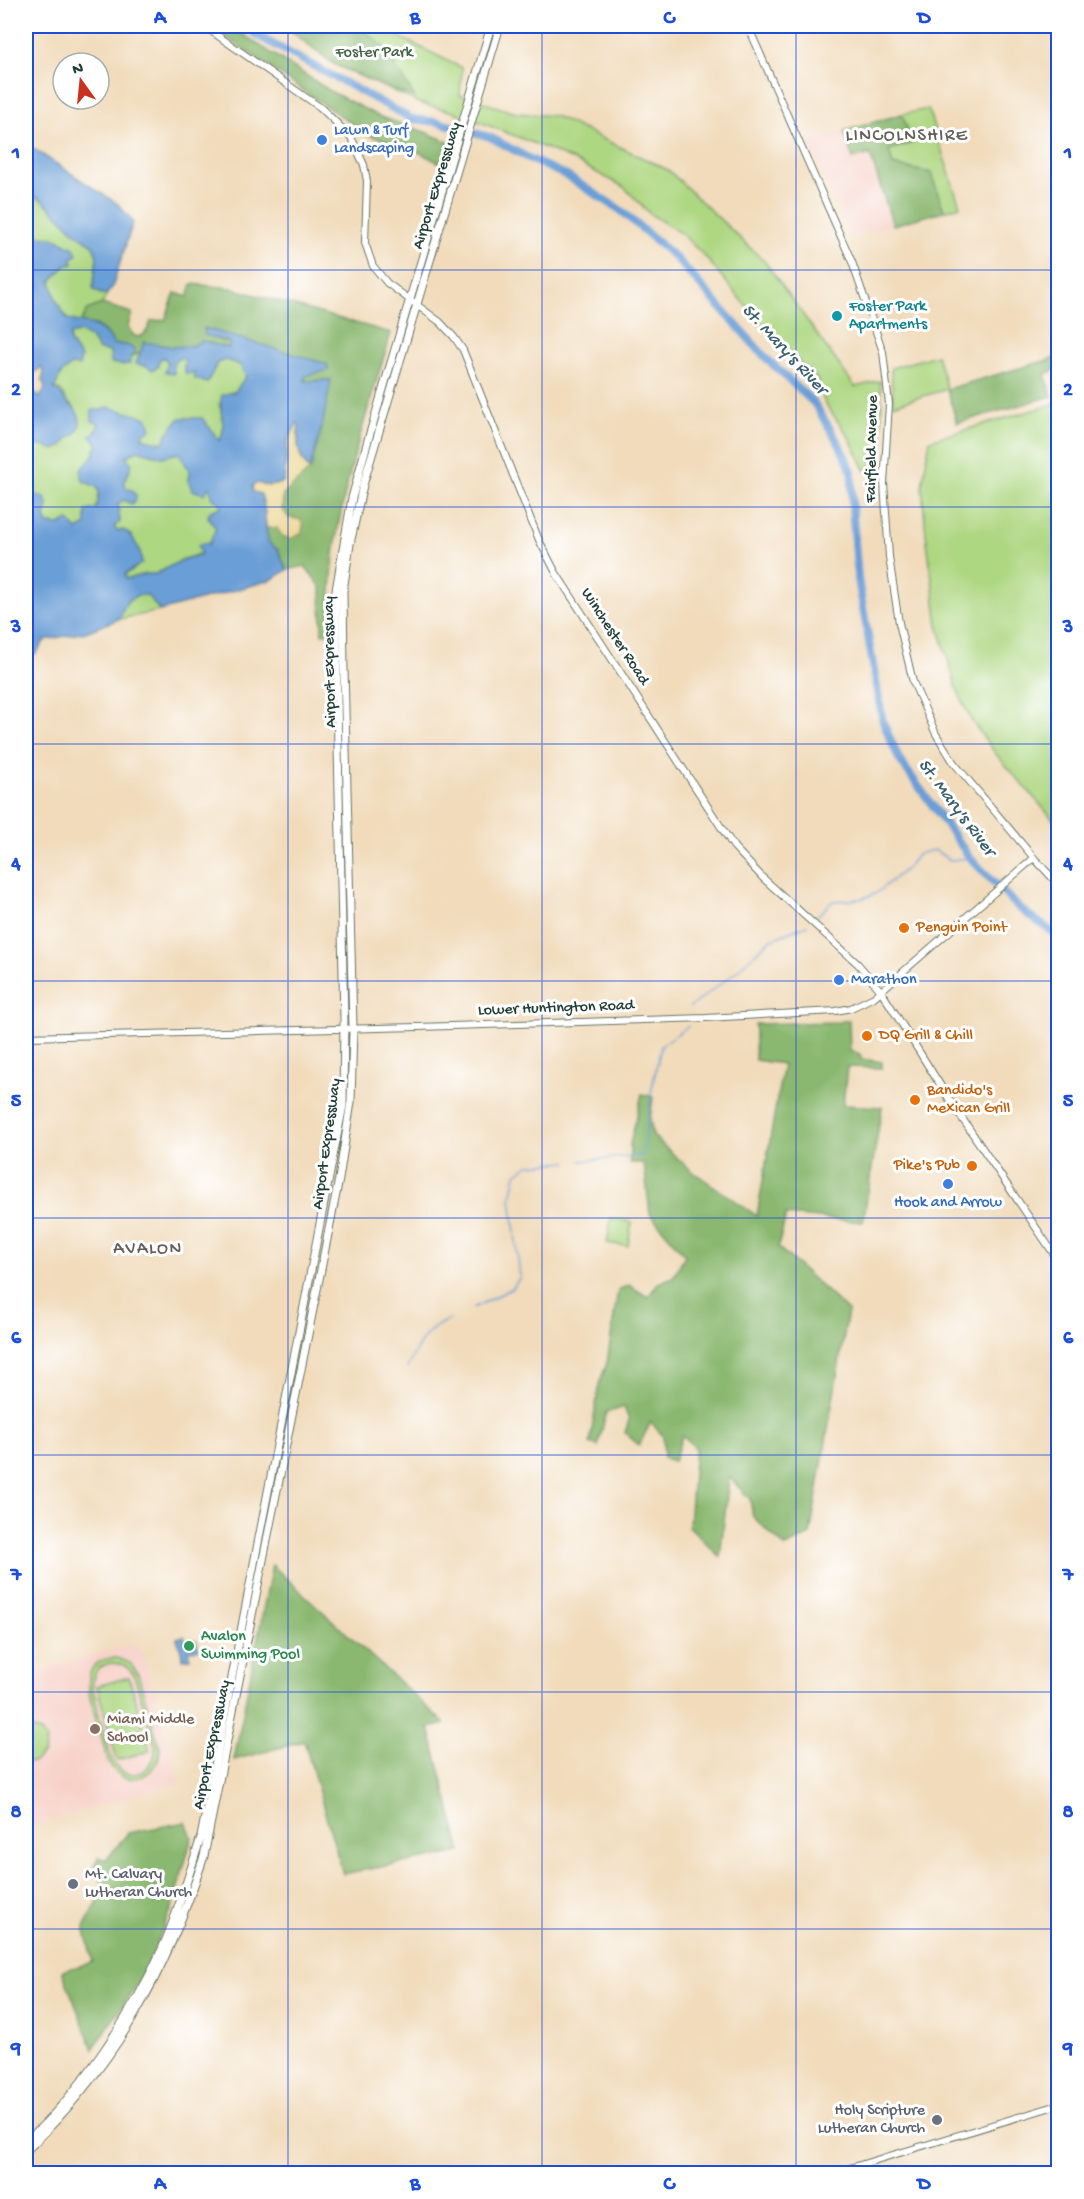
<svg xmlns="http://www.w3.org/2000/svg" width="1084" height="2199" font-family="'Gochi Hand',sans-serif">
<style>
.built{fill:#f7d1c8}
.green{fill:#aed782;stroke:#668a5b;stroke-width:1.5;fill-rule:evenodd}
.forest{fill:#8ab870;stroke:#547a52;stroke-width:1.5}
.sand{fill:#eeda9e;stroke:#868c69;stroke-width:1.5}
.water{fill:#6b9ed6;stroke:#456e85;stroke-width:1.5;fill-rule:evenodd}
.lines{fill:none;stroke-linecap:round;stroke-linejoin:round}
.stream{stroke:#6b9ed6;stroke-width:1.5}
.river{stroke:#6b9ed6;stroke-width:8}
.secondary-casing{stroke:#687463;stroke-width:8}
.primary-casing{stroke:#687463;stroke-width:9}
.secondary{stroke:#fff;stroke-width:6}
.primary{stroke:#fff;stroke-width:7}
.grid{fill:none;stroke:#1d4ed8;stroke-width:1.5;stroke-opacity:0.55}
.shop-dot{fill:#3f7fe0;stroke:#fff;stroke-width:2}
.culture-dot{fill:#0f9aa8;stroke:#fff;stroke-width:2}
.food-dot{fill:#e8710a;stroke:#fff;stroke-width:2}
.leisure-dot{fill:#2e9e5b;stroke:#fff;stroke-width:2}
.education-dot{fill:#8d6e63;stroke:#fff;stroke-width:2}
.worship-dot{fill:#6b7280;stroke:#fff;stroke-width:2}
.labels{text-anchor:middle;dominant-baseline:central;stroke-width:6;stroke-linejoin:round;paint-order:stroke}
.park-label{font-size:16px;fill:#436448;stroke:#fff}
.shop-label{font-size:16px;fill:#366cbe;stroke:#fff;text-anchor:start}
.street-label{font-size:16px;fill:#1f3d34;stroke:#fff}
.culture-label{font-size:16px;fill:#0d838f;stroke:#fff;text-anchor:start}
.food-label{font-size:16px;fill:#c56008;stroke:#fff;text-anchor:start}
.leisure-label{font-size:16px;fill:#27864d;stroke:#fff;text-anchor:start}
.education-label{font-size:16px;fill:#785e54;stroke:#fff;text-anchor:start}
.worship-label{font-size:16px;fill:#5b616d;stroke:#fff;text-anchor:start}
.neighbourhood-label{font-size:18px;letter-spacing:1.5px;fill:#645f59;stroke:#fff}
.water-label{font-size:18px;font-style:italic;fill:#3a5f6d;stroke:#fff}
.neatline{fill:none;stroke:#1d4ed8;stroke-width:2}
.grid-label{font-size:20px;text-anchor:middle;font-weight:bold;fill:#1d4ed8}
</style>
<rect width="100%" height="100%" fill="#fff"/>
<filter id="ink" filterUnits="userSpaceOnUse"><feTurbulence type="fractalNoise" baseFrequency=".0167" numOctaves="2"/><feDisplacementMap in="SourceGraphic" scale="12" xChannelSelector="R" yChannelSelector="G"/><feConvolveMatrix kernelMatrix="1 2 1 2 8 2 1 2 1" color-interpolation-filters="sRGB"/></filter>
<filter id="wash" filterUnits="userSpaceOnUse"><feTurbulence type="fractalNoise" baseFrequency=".008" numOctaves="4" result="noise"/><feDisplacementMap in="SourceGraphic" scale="24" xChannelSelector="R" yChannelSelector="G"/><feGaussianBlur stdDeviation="1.35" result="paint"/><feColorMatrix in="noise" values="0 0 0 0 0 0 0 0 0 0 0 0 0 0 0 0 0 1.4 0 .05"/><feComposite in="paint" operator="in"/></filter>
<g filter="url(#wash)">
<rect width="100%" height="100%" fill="#f1dbbb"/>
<path class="built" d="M844 131 853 159 870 154 893 225 849 238 846 227 810 144 811 142Z
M131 1644 142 1651 180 1783 26 1827V1675Z"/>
<path class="green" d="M284 26H378L462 68 460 95 516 113 555 116 668 170 765 262 855 387 880 381 882 405 880 466 866 471 848 435 825 404 817 379 774 339 707 259 682 234 650 214 624 187 573 160 538 145 454 112 419 103 334 64Z
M928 109 960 206 944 211 931 173 893 166 888 150 911 143 902 114Z
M26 193 42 200 77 234 93 245 97 257 93 289 101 294H107L102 304 87 310 81 323 67 319 56 300 51 281 77 254 74 248 53 237 33 236 26 230Z
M81 332 91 338 98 349 130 357 141 353 136 364 147 366 164 357 174 373 173 364 179 357 185 359 184 367 189 372 227 360 240 365 247 376 236 391 219 404C223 416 226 430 219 442L167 434 163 443 142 439 148 418H140L99 424 95 433 90 435 98 443 92 457 99 493 97 508 86 525 77 531 60 525 48 524 45 517 48 505 26 488 27 472 33 460 29 452 31 444 63 446 67 439 74 407 67 402 61 391 54 389 61 374 71 365 78 366 81 358 70 342V335Z
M937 355 947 389 893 405 891 368Z
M1058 403V825L996 754 971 720 956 687 938 625 926 534 922 486 930 440Z
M137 450 162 457 179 453 190 471 189 482 209 487 213 498 220 503 221 507 214 510 216 533 201 553 182 560 156 574H146L126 579 125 574 135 569 141 554 131 535 117 531 114 526 120 522 118 504 123 500 125 480 130 471 126 457Z
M136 595H147L160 611 119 619 124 603Z
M611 1218 632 1222 628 1246 607 1243Z
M117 1658 130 1663 138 1674 160 1749C160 1772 133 1789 115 1771 105 1761 104 1744 100 1732 93 1707 71 1658 117 1658ZM111 1663 125 1665 134 1675 155 1746C158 1769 129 1786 115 1764 106 1751 98 1708 93 1690 91 1676 97 1666 111 1663Z
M129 1677 150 1751 117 1760 97 1686Z
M28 1727 41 1732 46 1739 44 1753 34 1762H26V1728Z"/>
<path class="forest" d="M210 26H230L330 91 378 116 425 132 451 143 443 165 413 149 368 135Z
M284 26H358L382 45 415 97 382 86 334 64Z
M902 114 912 143 889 150 893 165 931 173 944 211 893 225 870 154 853 159 844 131Z
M192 284 231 288 391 333C372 397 350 461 338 527 332 562 330 597 329 632L322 634 321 587 305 566 287 570 278 550 269 543 266 528H277L299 519 289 518 282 509 283 495 310 470 322 426 330 380 305 381V376L328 370 327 364 204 328 220 341 230 342 228 348 202 341 191 346 173 347 144 342 141 353 134 354V349L127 345 114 344 108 334 96 325 81 323 87 310 102 304 132 313 128 326C135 345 147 336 151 321L165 320 175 293 188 297Z
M1058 357V369L1045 374 1052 396 957 423 947 389Z
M849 1020 850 1051 860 1054 861 1059 882 1062V1068L847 1067 843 1105 882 1107 863 1222 786 1215 778 1247 848 1311 810 1535 785 1547 753 1517 750 1499 729 1477 720 1557 689 1526 695 1447 682 1436 674 1461 664 1458 663 1436 651 1422 639 1445 625 1433 629 1420 624 1407 606 1413 598 1446 590 1443 599 1384 607 1363 618 1290 629 1285 648 1297 658 1283 673 1277 685 1255 650 1214 644 1163H630V1144L642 1094 653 1097 650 1120 653 1136 692 1171 757 1216 783 1064 755 1060V1024L838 1022Z
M272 1565 445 1724 429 1728 461 1852 343 1874 304 1741 234 1760Z
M186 1822 192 1837 172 1908 140 1981 93 2049 62 1971 93 1962 84 1927 105 1889 93 1867 98 1858 107 1859 128 1833Z"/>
<path class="sand" d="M297 422 299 423C297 440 296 458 310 470L283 495 282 509 289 518 299 519 303 524 302 533 291 539 282 536 277 528H266L264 506 253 492 252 486 257 483 268 486 283 481 288 441Z"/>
<path class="water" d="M26 144 118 204 133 222 112 288 107 294H101L93 289 97 257 93 245 77 234 42 200 26 193Z
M26 230 33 236 53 237 74 248 77 254 71 259 73 264 65 266 51 281 56 300 67 319C90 326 99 321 114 344L127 345 134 349V354L130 357V364L122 365 111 363 110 352 98 349 91 338 81 332 70 335V342L81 358 79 366 71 365 61 374 54 389C62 392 61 396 67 402 69 405 72 405 74 408 84 420 81 434 67 439L63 446 55 450 45 446 31 445 29 452 33 460 27 472 26 486ZM41 367 44 372 42 380 45 387 40 398 33 390 29 378Z
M204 328 327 364 328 370 305 376V381L331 380 322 426 310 470C297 458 297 441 299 424L297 423 288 441 284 481C274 487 268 486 257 483L252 486 253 492 261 494 264 506 266 528 269 543 278 550 287 570 271 580 160 611 147 595C128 595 125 603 119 619L86 632 45 640 37 652 26 661V488L35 495 45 498 48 505 45 517 48 524 60 525 68 520 77 530 86 525V511L97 508 99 493 97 487 83 481 81 470 92 457 98 444 90 435 95 433 99 424 92 421V410H102L108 407 148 418 151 429 143 434 142 438 163 443 167 434 180 418H202L220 441C228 426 217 410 222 395L236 391 246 376 240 365 227 360 218 362 207 383 194 378V372L186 374 184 367 185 359 179 358 173 364 174 374 165 372 168 363 164 357 159 360 158 367 152 370 147 366 136 364 144 342 173 347 191 346 202 341 228 348 230 342 205 335ZM137 450 162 457 179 453 190 471 189 482 192 490 204 494 209 487 213 499 220 503 221 507 210 511 208 517 216 528 209 544 203 543 198 545 201 554 182 560 156 574H146L126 579 125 574 142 563C141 550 134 537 124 530L117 531 114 526 120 522 118 504 123 500 132 504 137 497 132 490 125 487V480L132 464 126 457Z
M184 1636 186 1643 196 1640 199 1649 188 1651 190 1658 183 1659 177 1638Z"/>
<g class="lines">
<path class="stream" d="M815 918 833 901 860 899 875 894 907 868 918 854 934 850 950 860 970 858
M690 1007 732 975 770 940 807 925
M581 1161 643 1155 651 1093 661 1046 688 1026
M473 1308 513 1288 520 1277 511 1198 516 1174 528 1165 568 1162
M407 1368C419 1344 424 1330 450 1319"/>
<path class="river" d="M246 26 258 36 412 119 438 122 490 137 532 160 565 175 619 209 676 258 766 358 814 403 838 442 852 471V505L858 579 883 722 899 759 970 858 1020 909 1058 936"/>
</g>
</g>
<g filter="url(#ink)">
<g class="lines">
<defs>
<path id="secondary" d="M204 26 321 108 351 137 364 165 367 181 365 243 373 266 387 283 440 322 454 337 463 350 539 540 556 573 734 847 763 878 858 964 881 991 949 1099 1058 1260
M748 26 852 262 883 352 889 404 884 483 889 557 899 623 913 682 936 734 954 763 1034 858 1058 884
M26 1037 417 1027 706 1018 836 1011 851 1008 874 997 1034 858
M830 2174 1058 2105"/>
<path id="primary" d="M26 2141C77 2098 135 2010 162 1949 178 1913 189 1874 201 1837L343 1105 344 1020 337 701 336 590 352 498 368 440 491 26
M26 2151C116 2065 166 1973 204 1856L339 1179 351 1102 353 1029 344 669 343 591 350 544 363 485 500 26"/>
</defs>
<use href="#secondary" class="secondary-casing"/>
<use href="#primary" class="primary-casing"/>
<use href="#secondary" class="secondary"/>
<use href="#primary" class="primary"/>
</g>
</g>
<path class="grid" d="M288 26V2174M542 26V2174M796 26V2174M26 270H1058M26 507H1058M26 744H1058M26 981H1058M26 1218H1058M26 1455H1058M26 1692H1058M26 1929H1058"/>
<g class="shop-dot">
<circle cx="322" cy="140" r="6"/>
<circle cx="839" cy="980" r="6"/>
<circle cx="948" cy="1184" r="6"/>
</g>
<circle class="culture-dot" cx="837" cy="316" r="6"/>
<g class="food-dot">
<circle cx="904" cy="928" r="6"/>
<circle cx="867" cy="1036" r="6"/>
<circle cx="915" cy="1100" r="6"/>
<circle cx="972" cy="1166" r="6"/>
</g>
<circle class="leisure-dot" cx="189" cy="1646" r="6"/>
<circle class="education-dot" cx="95" cy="1729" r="6"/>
<g class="worship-dot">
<circle cx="73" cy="1884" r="6"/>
<circle cx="937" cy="2120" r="6"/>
</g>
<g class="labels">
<g class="park-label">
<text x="374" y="53">Foster Park</text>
</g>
<g class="shop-label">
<text x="334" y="131">Lawn &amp; Turf<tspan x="334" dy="18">Landscaping</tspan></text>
<text x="851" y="980">Marathon</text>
<text x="948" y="1203" text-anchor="middle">Hook and Arrow</text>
</g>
<g class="street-label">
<text transform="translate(438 186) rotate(-73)">Airport Expressway</text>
<text transform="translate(873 449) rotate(-89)">Fairfield Avenue</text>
<text transform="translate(614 637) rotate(57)">Winchester Road</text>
<text transform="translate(331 662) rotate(-91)">Airport Expressway</text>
<text transform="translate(556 1009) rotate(-2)">Lower Huntington Road</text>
<text transform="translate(328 1144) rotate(-82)">Airport Expressway</text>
<text transform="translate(213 1745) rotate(-78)">Airport Expressway</text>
</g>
<g class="culture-label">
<text x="849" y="307">Foster Park<tspan x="849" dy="18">Apartments</tspan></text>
</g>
<g class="food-label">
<text x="916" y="928">Penguin Point</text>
<text x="879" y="1036">DQ Grill &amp; Chill</text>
<text x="927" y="1091">Bandido's<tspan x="927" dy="18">Mexican Grill</tspan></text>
<text x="960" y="1166" text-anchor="end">Pike's Pub</text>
</g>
<g class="leisure-label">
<text x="201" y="1637">Avalon<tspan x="201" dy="18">Swimming Pool</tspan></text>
</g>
<g class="education-label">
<text x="107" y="1720">Miami Middle<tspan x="107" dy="18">School</tspan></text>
</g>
<g class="worship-label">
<text x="85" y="1875">Mt. Calvary<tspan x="85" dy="18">Lutheran Church</tspan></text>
<text x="925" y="2111" text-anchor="end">Holy Scripture<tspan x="925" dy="18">Lutheran Church</tspan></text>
</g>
<g class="neighbourhood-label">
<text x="907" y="136">LINCOLNSHIRE</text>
<text x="148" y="1249">AVALON</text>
</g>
<g class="water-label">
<text transform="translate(784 350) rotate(47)">St. Mary's River</text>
<text transform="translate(956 808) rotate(53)">St. Mary's River</text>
</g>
</g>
<rect width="1084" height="2199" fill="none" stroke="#fff" stroke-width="66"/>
<g transform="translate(81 81) rotate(345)"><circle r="28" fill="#ffffff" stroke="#a5b1ae" stroke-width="1.5"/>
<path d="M0-4.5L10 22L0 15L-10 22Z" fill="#c8321e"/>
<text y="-9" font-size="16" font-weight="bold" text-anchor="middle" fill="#1f3d34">N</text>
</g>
<rect x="33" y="33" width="1018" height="2133" class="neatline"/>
<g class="grid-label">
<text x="160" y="23">A</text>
<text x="415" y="23">B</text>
<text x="669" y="23">C</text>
<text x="924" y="23">D</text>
<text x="16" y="158">1</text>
<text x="1068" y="158">1</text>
<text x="16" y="395">2</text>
<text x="1068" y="395">2</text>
<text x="16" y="632">3</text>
<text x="1068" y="632">3</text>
<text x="16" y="869">4</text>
<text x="1068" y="869">4</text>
<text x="16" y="1106">5</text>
<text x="1068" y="1106">5</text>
<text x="16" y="1343">6</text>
<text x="1068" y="1343">6</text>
<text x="16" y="1580">7</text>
<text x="1068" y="1580">7</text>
<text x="16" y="1817">8</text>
<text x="1068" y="1817">8</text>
<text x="16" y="2054">9</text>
<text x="1068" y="2054">9</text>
<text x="160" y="2189">A</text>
<text x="415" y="2189">B</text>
<text x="669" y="2189">C</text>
<text x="924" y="2189">D</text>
</g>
</svg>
